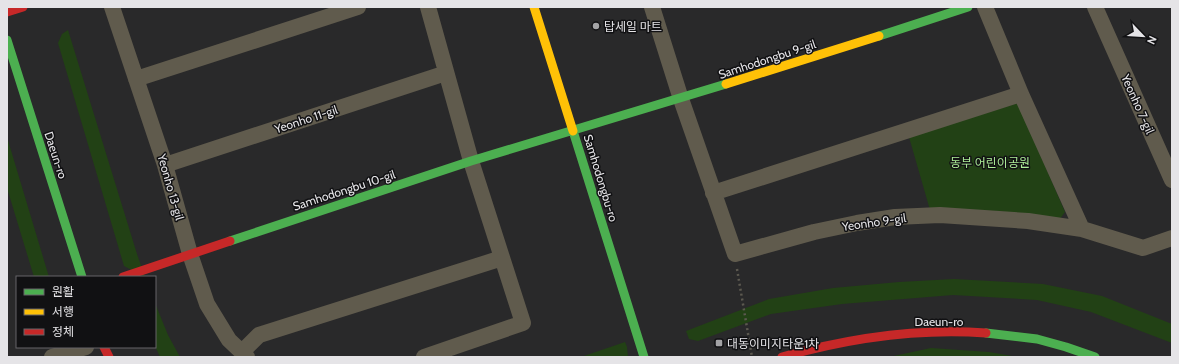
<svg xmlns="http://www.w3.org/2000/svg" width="1179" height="364" font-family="Cabin,'Noto Sans KR',sans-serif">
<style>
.green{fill:#224115}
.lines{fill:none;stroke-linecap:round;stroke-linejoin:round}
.path{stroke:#5c5950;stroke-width:2.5;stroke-dasharray:2 3;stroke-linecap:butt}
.street{stroke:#605b4d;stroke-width:16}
.fast{stroke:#4caf50;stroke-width:9}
.slow{stroke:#ffc107;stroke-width:9}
.jam{stroke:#c62828;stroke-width:9}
.poi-dot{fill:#a3a3a5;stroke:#111113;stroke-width:1.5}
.labels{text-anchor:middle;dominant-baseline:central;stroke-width:3;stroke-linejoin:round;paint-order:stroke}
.poi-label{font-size:12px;fill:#e5e4e7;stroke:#111113;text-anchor:start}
.street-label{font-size:12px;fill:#e5e4e7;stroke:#111113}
.park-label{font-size:12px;fill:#aded98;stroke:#111113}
</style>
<rect width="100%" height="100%" fill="#29292a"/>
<path class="green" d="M68 30 137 254 145 277 124 266 58 43 62 34Z
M1018 103 1065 212 1059 220 1034 215 996 211 930 210 909 137Z
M7 137 49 277H34L7 188Z
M954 279 1043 284 1102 296 1172 324V343L1091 312 1037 300 953 295 842 304 771 314 698 341 689 339 686 331 769 299 833 288 899 282Z
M155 303 168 335 180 357H160L155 346Z
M625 342 627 347 628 357H581Z
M931 348 989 352 1018 357H889Z"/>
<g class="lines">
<path class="path" d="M737 269 752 357"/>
<path class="street" d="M112 7 165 165 190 254 207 304 229 340 247 357
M652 7 681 99 735 254 814 232 857 223 895 217 940 215 1028 221 1082 229 1143 248 1172 238
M985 7 1021 94 1082 229
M1095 7 1172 180
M136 79 358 7
M165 165 446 73
M713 193 1021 94
M242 352 259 335 502 258
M52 357 86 347
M424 357 523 323 471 161 428 7"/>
<path class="fast" d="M879 36 968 7
M7 40 82 277
M573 131 644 357
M230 241 471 161 726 84
M986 333 1037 339 1066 347 1095 357"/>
<path class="slow" d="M534 7 573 131
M726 84 879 36"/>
<path class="jam" d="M7 12 23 7
M123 277 230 241
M104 347 109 357
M782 357C849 338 916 328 986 333"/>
</g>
<g class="poi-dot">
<circle cx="596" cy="26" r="4"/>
<rect x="715" y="339" width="8" height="8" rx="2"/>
</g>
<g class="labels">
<g class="poi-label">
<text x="604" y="26">탑세일 마트</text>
<text x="727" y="343">대동이미지타운1차</text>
</g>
<g class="street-label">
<text transform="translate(767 59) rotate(-18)">Samhodongbu 9-gil</text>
<text transform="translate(1138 104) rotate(66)">Yeonho 7-gil</text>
<text transform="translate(306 119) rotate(-18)">Yeonho 11-gil</text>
<text transform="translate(56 155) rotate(72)">Daeun-ro</text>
<text transform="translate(601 178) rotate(73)">Samhodongbu-ro</text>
<text transform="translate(171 187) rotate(74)">Yeonho 13-gil</text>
<text transform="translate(344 190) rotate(-18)">Samhodongbu 10-gil</text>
<text transform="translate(874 222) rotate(-8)">Yeonho 9-gil</text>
<text x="939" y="321">Daeun-ro</text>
</g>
<g class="park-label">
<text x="990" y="162">동부 어린이공원</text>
</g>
</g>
<rect width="1179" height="364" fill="none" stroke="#e5e4e7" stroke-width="16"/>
<rect x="16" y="276" width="140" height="72" fill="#111113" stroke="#666568"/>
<rect x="24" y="289" width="20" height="6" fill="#4caf50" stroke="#666568"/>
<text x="52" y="296" font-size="12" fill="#e5e4e7">원활</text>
<rect x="24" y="309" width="20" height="6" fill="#ffc107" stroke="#666568"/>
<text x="52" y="316" font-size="12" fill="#e5e4e7">서행</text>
<rect x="24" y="329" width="20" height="6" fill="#c62828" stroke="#666568"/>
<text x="52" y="336" font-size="12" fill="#e5e4e7">정체</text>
<g transform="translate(1143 36) rotate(115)" stroke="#111113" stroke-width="3" paint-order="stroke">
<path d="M0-3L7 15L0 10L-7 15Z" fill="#e5e4e7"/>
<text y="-6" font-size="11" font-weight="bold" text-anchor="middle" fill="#e5e4e7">N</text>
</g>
</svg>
